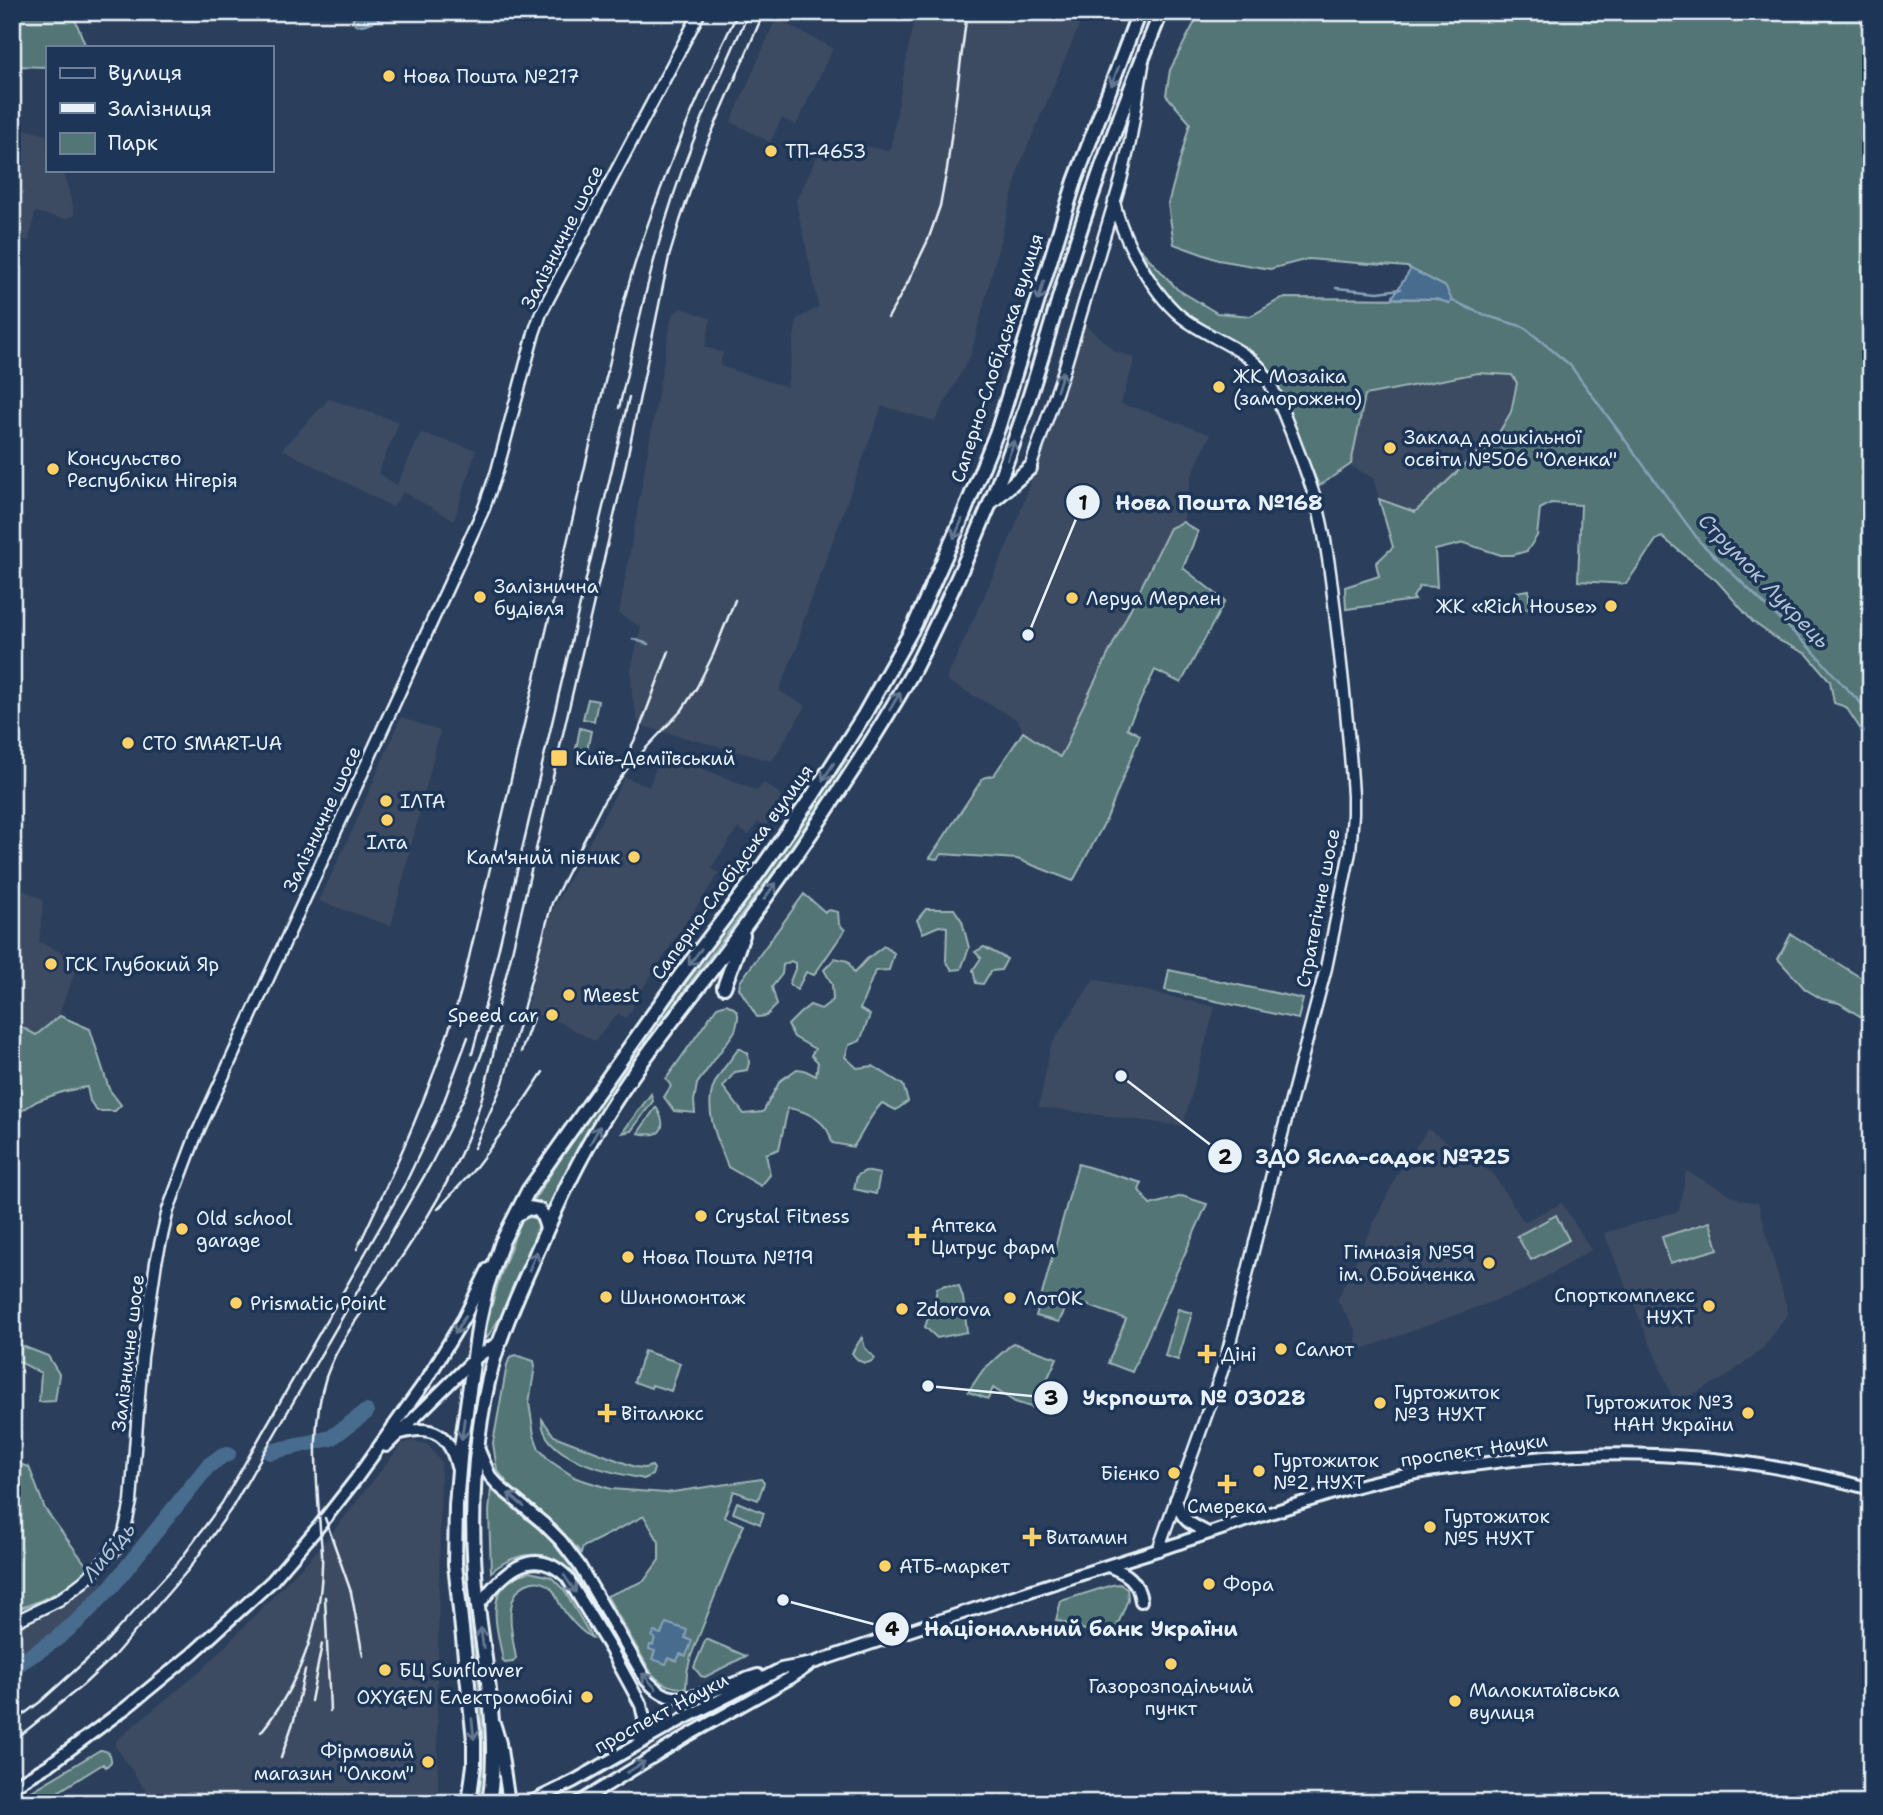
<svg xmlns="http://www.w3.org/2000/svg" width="1883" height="1815" font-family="'Shantell Sans',sans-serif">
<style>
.built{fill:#3c4b62}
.green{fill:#527575;stroke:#9db3b6;stroke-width:2}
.water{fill:#476c8e;stroke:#87a1b8;stroke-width:2}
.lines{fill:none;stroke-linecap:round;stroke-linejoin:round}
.stream{stroke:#87a1b8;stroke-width:2.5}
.river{stroke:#476c8e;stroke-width:16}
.tertiary-casing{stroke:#e8f1f8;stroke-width:15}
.secondary-casing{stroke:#e8f1f8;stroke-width:16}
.primary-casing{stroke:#e8f1f8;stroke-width:18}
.tertiary{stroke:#1d3557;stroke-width:10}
.secondary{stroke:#1d3557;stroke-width:10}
.primary{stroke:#1d3557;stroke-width:12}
.rail{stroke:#e8f1f8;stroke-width:2.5}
.oneway{stroke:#64778f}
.poi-dot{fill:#ffd166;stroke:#1d3557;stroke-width:2.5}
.labels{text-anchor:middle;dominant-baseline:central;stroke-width:7;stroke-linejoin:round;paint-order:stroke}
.poi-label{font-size:19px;fill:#e8f1f8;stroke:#1d3557;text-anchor:start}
.street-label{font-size:19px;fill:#e8f1f8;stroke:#1d3557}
.water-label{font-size:21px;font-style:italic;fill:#b0c2d3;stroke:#1d3557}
.leader{fill:none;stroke:#e8f1f8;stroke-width:2.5}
.callout-dot{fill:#e8f1f8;stroke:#1d3557;stroke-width:2.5}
.mark-label{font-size:21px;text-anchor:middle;font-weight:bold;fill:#111}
.callout-label{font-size:21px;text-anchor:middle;font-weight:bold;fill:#e8f1f8;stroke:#1d3557;stroke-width:7;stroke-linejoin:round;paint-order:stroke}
</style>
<rect width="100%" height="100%" fill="#2b3f5c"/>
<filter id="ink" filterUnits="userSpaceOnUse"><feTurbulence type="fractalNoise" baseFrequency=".0143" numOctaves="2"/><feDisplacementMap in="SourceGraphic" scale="14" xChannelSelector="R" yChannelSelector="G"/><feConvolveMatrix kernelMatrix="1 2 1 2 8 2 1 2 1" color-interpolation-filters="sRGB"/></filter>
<g filter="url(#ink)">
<path class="built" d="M915 12H1085L1020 164 971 354 935 421 882 406 803 622 798 644 779 691 806 706 772 761 639 725 632 695 631 670 641 627 619 614 672 315 682 308 711 319 705 347 723 353 720 366 787 387 797 319 819 307 796 201 818 155 843 142 890 151Z
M776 19 833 48 796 125 782 118 770 142 731 122Z
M12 126 47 135V170H63L75 215 65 219 35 212 29 241 12 237Z
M1084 324 1116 352 1135 358 1121 404 1149 412 1210 435 1191 477 1183 522 1170 529 1078 716 1067 744 1059 758 1023 732 1018 720 946 680 1014 530 1051 426Z
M1322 365 1365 395 1478 373 1512 375 1517 384 1511 412 1500 431 1415 512 1379 499 1373 478 1351 466 1315 488 1279 396Z
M329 399 399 422 378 473 397 485 421 433 476 450 454 520 403 492 393 507 282 449Z
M401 717 440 731 391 926 319 901 353 829Z
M661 754 714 773 757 791 764 783 779 793 781 798 766 826 758 822 749 835 738 828 711 868 719 873 641 991 631 1011 625 1018 618 1013 595 1041 559 1022 526 1011 544 933 554 907 625 777 649 787Z
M18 887 43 900 39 942 79 961 60 1011V1016L36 1035 12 1022V895Z
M1094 979 1215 1007 1183 1126 1039 1107 1051 1045Z
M1428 1129 1492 1173 1524 1222 1562 1203 1591 1250 1524 1290 1357 1351 1356 1330 1337 1300 1398 1173Z
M1686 1171 1740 1200 1758 1203 1788 1313 1763 1348 1726 1377 1675 1403 1604 1233 1679 1211Z
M413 1441 428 1445 441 1462 437 1700 438 1803H146L143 1798 148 1794 115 1746 116 1741 139 1721 201 1671 321 1547 402 1444Z
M95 1577 107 1586 79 1617 53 1639 12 1665V1631L59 1608Z"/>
<path class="green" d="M13 12H72L86 47H47V67L14 66Z
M1200 12H1871V745L1846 707 1834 703 1830 681 1807 654 1780 641 1753 622 1717 581 1662 537 1656 540 1626 584 1578 581 1581 505 1551 503 1540 509 1537 536 1527 551 1513 555H1501L1464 543 1435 550 1437 587 1420 586 1413 597 1415 600 1346 609 1345 587 1379 576 1376 563 1393 547 1379 499 1415 512 1500 431 1511 412 1517 383 1512 375 1478 373 1365 395 1351 464 1319 486 1275 381 1258 358 1185 313 1159 284 1140 249 1177 289 1217 313 1251 316 1282 298 1436 299 1449 303 1446 287 1407 267 1308 259 1270 269 1218 260 1174 244 1168 204 1190 123 1166 95 1170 70Z
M1183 522 1198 532 1183 568 1225 601 1181 683 1155 670 1127 728 1140 735 1107 818 1073 881 1017 859 942 854 937 859 930 858 983 778 994 775 1023 732 1060 757 1067 744 1078 716 1170 528Z
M1529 590V609L1514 608 1515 592Z
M588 699 598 701 594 721 583 719Z
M580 728 591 731 587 751 576 749Z
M846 760 850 761 774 871 650 1036 602 1108 574 1157 548 1208 540 1202 534 1200 569 1146 648 1034 771 869Z
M804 894 825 912 829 910 838 912 839 924 845 930 814 975 806 972 797 990 789 984 795 969V963L791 961 783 965 782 974 772 987 777 1005 766 1016 757 1017 739 988 740 982Z
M926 909H954L962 921 969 948 961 969 952 970 946 961 947 927 939 926 923 933 917 920Z
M1791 934 1871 984V1023L1839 1003 1822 999 1805 989 1778 959Z
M884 946 894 953 889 970 875 971 860 1009 870 1015 860 1041 849 1045 845 1057 857 1068 873 1066 903 1085 908 1101 896 1110 882 1103C869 1116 864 1132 853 1147L832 1143C829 1122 808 1111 788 1108L779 1149 766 1154 770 1175 761 1186 728 1167C719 1143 703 1111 714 1085 719 1072 731 1060 739 1048L748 1053 749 1063 747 1070 735 1072 723 1087 744 1114 763 1112 780 1081 797 1069 804 1070 816 1076 818 1062 811 1055 815 1049 794 1037 788 1025 800 1013 810 1005 821 1009 833 1000 832 984 824 970 835 958 848 961 854 973 867 959Z
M984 947 1007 959 1001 970 991 971 983 984 976 983 973 970 981 958 975 952Z
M1169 970 1303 999 1298 1019 1165 990Z
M726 1004C742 1010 739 1017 735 1031L697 1084 694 1101 695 1113 674 1111 664 1097 671 1086 666 1079 717 1007Z
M60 1016 90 1029 109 1089 121 1105 115 1111H97L90 1101 87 1087 62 1092 37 1101 12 1117V1022L36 1035Z
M651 1094 653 1101 631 1131 622 1133Z
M656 1107C668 1127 663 1139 638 1133Z
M1078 1164 1142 1183 1139 1190 1150 1205 1182 1196 1207 1204 1132 1372 1108 1363 1126 1319 1070 1299 1059 1322 1036 1316Z
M865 1171 880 1174 876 1194 854 1189 857 1176Z
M1556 1215 1569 1240 1531 1260 1517 1236Z
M529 1217 535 1218 539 1223 538 1228 503 1313 484 1342C491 1299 505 1260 522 1219Z
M1710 1222 1718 1249 1670 1263 1662 1237Z
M945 1285 959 1286 963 1298 967 1332 937 1338 925 1327 928 1318 932 1317 937 1288Z
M1178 1309 1192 1313 1178 1360 1165 1356Z
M862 1337 865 1348 875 1358C867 1367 858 1362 852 1353Z
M12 1342 48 1356 59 1374 55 1401 39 1402 41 1373 12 1358Z
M1013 1343 1057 1358 1034 1408 1015 1402 993 1388 988 1399 968 1392 983 1370Z
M644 1351 680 1363 671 1391 652 1385 651 1388 634 1382Z
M515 1355 534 1361 535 1366 529 1403 534 1435 539 1449 550 1461 576 1478 611 1489 666 1493 761 1479 764 1483 758 1500 734 1491 724 1517 744 1525 738 1538 691 1656 687 1672 686 1688C671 1688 663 1685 652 1674L607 1596 644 1581 659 1560V1542L644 1516 583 1547 581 1553 559 1528 510 1486 497 1470 493 1443 507 1365 510 1357Z
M488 1356C475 1424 463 1493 468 1563 470 1600 475 1638 480 1675 485 1717 491 1761 482 1803H478C493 1726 468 1631 463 1552 459 1489 471 1423 480 1361Z
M542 1419 554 1436 635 1467 644 1468 652 1466 654 1469 652 1475 644 1479C614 1473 541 1460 542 1419Z
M12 1462 29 1467 45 1509 89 1569C69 1590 39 1602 12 1611Z
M491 1489 548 1537 576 1573 591 1598C582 1586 574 1573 562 1564 540 1547 511 1555 491 1572L489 1512Z
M737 1502 764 1513 760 1524 733 1513Z
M529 1572 551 1577 564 1590 592 1638C580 1631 568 1618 561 1606 557 1600 556 1592 550 1587 544 1582 536 1580 529 1583 501 1593 512 1635 516 1658L513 1662 505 1663 503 1661C497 1625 481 1585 529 1572Z
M1119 1584 1127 1588 1128 1599 1112 1639 1056 1620 1061 1601 1112 1585Z
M706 1639 746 1656 705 1677 701 1676 694 1667Z
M100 1750C107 1750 112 1755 111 1762L106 1767 103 1764 40 1803H12Z"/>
<path class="water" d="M356 12H366L368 14 377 13 378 20C370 22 363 27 355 24L353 19Z
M1411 269 1446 287 1452 301 1449 303 1436 299 1392 298Z
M666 1623 687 1630 685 1638 692 1641 686 1656 680 1654 677 1661 669 1658 666 1664 652 1659 655 1651 649 1649 650 1645H653L655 1638 652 1637 654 1632 661 1634Z"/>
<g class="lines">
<path class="stream" d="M1336 288 1378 292 1401 289
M1451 300 1484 315 1524 327 1570 365 1700 542 1814 652 1842 684 1871 713
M633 639 648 644"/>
<path class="river" d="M270 1452 331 1438 366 1412
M12 1668 55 1640 79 1620 112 1586 208 1466 222 1456 228 1454"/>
<defs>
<path id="tertiary" d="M1114 201C1122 239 1155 299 1187 321 1207 336 1248 351 1262 370 1275 389 1282 411 1291 432 1301 459 1312 485 1319 512 1329 553 1333 596 1338 638 1344 690 1350 743 1353 796V814L1350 852 1326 968 1279 1146 1225 1363 1158 1550
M1030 468 1064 370 1121 180 1130 142 1143 65
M12 1623 59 1600 84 1581 116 1549 124 1533 131 1502 142 1357 156 1262 168 1210 195 1138 484 508 497 471 534 333 541 313 700 12"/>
<path id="secondary" d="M401 1433C433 1424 450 1435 457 1467
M386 1446 472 1361 501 1340
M478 1448 490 1476 502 1489 543 1523 561 1541 579 1565 646 1680C652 1686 659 1693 668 1696 692 1704 733 1682 758 1675
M1176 1499C1181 1520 1190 1524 1208 1533
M1108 1566C1127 1573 1138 1580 1141 1601
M478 1606C500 1576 531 1542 567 1577L611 1650 641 1705 644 1718 643 1730 639 1742
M495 1726 500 1743 509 1803
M12 1787 49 1765 127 1707 192 1654 272 1581 320 1525 356 1479 427 1379 464 1318 488 1269
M529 1803 574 1781 681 1720 781 1669 813 1663C931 1623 1049 1584 1167 1547 1228 1527 1289 1506 1350 1488 1393 1476 1436 1469 1480 1464 1611 1446 1743 1453 1871 1489
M578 1803 687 1736 790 1678 808 1666"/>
<path id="primary" d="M995 499 1030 468
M724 987 743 935
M516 1215 528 1208 539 1210 543 1216 547 1228
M469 1803 474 1765V1740L455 1564 456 1505 461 1447 479 1322 487 1286 502 1242 528 1191 680 976 751 883 813 795 864 715 915 624 960 523 998 429 1075 181 1139 12
M489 1803C500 1737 486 1672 478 1607 469 1525 472 1442 493 1362 503 1328 518 1294 533 1261 555 1210 578 1159 608 1112 650 1045 702 985 748 922 806 843 862 760 911 675 928 643 943 610 958 577 983 523 1005 469 1024 413 1042 360 1056 306 1073 252 1099 171 1129 91 1161 12"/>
</defs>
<use href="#tertiary" class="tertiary-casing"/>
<use href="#secondary" class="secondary-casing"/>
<use href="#primary" class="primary-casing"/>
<use href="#tertiary" class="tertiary"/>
<use href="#secondary" class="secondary"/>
<use href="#primary" class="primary"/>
<path class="rail" d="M888 318 908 282 928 240 940 206 947 169 967 12
M619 408C634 344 647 279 667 216 688 146 719 79 749 12
M621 767 638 733 669 651
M521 1052 534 1015
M472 1054 487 998 629 397
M474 1148 503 1083 552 903 604 801 630 765 682 710 697 687 713 655 735 600
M438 1209 472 1172 509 1123 543 1072
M357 1249C397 1165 435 1081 461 991L625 297C652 199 693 104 738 12
M325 1518 351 1592 363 1656
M325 1597 330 1711
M311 1701 322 1644
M12 1723 40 1702 103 1645 180 1560 222 1503 406 1182 441 1109 468 1037
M261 1732C298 1686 321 1626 322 1566 323 1554 321 1542 320 1529 317 1479 310 1426 326 1377 343 1329 378 1293 405 1252 433 1210 459 1164 476 1116 486 1088 492 1058 499 1029
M12 1742 82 1686 113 1657 189 1569 232 1508 430 1166 450 1127 469 1087 482 1053 498 1006 510 960 623 478 669 257 680 221 703 153 764 12
M281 1758 294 1720 305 1670"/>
</g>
<defs><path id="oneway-shaft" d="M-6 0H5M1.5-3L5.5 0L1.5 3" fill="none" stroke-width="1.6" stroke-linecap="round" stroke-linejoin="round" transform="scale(1.75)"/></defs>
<g class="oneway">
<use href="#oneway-shaft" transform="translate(1115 76) rotate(111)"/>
<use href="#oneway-shaft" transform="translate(1041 291) rotate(106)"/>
<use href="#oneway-shaft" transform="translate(1060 381) rotate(-72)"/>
<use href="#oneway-shaft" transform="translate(1011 450) rotate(-70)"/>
<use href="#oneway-shaft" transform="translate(958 529) rotate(113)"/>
<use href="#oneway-shaft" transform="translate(895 701) rotate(-59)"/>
<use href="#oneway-shaft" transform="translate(828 772) rotate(123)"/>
<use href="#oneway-shaft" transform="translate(770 891) rotate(-54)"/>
<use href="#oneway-shaft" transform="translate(695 957) rotate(127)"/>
<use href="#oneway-shaft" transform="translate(595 1135) rotate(-61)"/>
<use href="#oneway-shaft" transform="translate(533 1261) rotate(-67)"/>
<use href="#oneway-shaft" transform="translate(460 1325) rotate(120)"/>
<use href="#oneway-shaft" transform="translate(463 1429) rotate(97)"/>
<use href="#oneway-shaft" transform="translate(516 1500) rotate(-140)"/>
<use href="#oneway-shaft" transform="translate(570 1584) rotate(56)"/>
<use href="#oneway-shaft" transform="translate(482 1638) rotate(-97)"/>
<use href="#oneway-shaft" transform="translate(649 1681) rotate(-133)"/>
<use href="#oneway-shaft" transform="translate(473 1729) rotate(84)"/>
<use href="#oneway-shaft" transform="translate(636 1767) rotate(-32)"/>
</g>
</g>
<g class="poi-dot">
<circle cx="389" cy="76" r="7"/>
<circle cx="771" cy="151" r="7"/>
<circle cx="1219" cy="387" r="7"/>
<circle cx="1390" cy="448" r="7"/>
<circle cx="53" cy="469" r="7"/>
<circle cx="480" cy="597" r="7"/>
<circle cx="1072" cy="598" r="7"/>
<circle cx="1611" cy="606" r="7"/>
<circle cx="128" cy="743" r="7"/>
<rect x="550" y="749" width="18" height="18" rx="3.5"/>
<circle cx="386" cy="801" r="7"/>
<circle cx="387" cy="820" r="7"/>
<circle cx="634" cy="857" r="7"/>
<circle cx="51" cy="964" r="7"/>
<circle cx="569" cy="995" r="7"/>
<circle cx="552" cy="1015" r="7"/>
<circle cx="701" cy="1216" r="7"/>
<circle cx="182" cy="1229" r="7"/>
<path d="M913.5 1225.5h7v7h7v7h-7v7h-7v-7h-7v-7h7z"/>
<circle cx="628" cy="1257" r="7"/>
<circle cx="1489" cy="1263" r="7"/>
<circle cx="606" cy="1297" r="7"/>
<circle cx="1010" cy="1298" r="7"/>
<circle cx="236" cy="1303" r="7"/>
<circle cx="1709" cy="1306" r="7"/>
<circle cx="902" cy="1309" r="7"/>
<circle cx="1281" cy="1349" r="7"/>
<path d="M1203.5 1343.5h7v7h7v7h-7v7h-7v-7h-7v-7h7z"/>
<circle cx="1380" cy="1403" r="7"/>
<path d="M603.5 1402.5h7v7h7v7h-7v7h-7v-7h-7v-7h7z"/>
<circle cx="1748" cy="1413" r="7"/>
<circle cx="1259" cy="1471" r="7"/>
<circle cx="1174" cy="1473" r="7"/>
<path d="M1223.5 1473.5h7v7h7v7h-7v7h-7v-7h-7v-7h7z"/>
<circle cx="1430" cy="1527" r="7"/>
<path d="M1028.5 1526.5h7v7h7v7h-7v7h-7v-7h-7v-7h7z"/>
<circle cx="885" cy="1566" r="7"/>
<circle cx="1209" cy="1584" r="7"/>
<circle cx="1171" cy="1664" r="7"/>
<circle cx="385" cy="1670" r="7"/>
<circle cx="587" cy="1697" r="7"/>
<circle cx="1455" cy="1701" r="7"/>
<circle cx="428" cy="1762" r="7"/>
</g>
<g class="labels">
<g class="poi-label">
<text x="403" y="76">Нова Пошта №217</text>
<text x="785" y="151">ТП-4653</text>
<text x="1233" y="376">ЖК Мозаіка<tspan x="1233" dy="22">(заморожено)</tspan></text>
<text x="1404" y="437">Заклад дошкільної<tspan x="1404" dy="22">освіти №506 "Оленка"</tspan></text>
<text x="67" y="458">Консульство<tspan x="67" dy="22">Республіки Нігерія</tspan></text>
<text x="494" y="586">Залізнична<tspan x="494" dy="22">будівля</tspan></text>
<text x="1086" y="598">Леруа Мерлен</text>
<text x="1597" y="606" text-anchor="end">ЖК «Rich House»</text>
<text x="142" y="743">СТО SMART-UA</text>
<text x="575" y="758">Київ-Деміївський</text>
<text x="400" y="801">ІЛТА</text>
<text x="387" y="842" text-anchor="middle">Ілта</text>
<text x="620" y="857" text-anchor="end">Кам'яний півник</text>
<text x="65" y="964">ГСК Глубокий Яр</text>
<text x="583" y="995">Meest</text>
<text x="538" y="1015" text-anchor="end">Speed car</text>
<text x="715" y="1216">Crystal Fitness</text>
<text x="196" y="1218">Old school<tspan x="196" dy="22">garage</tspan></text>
<text x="931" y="1225">Аптека<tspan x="931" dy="22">Цитрус фарм</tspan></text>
<text x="1475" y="1252" text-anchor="end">Гімназія №59<tspan x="1475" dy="22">ім. О.Бойченка</tspan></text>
<text x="642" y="1257">Нова Пошта №119</text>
<text x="1695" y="1295" text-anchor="end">Спорткомплекс<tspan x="1695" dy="22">НУХТ</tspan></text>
<text x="620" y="1297">Шиномонтаж</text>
<text x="1024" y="1298">ЛотОК</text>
<text x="250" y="1303">Prismatic Point</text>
<text x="916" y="1309">Zdorova</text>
<text x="1295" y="1349">Салют</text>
<text x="1221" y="1354">Діні</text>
<text x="1394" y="1392">Гуртожиток<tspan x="1394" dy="22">№3 НУХТ</tspan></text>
<text x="1734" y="1402" text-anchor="end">Гуртожиток №3<tspan x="1734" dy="22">НАН України</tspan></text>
<text x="621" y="1413">Віталюкс</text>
<text x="1273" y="1460">Гуртожиток<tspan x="1273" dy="22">№2 НУХТ</tspan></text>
<text x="1160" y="1473" text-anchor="end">Бієнко</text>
<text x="1227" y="1506" text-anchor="middle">Смерека</text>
<text x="1444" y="1516">Гуртожиток<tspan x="1444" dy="22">№5 НУХТ</tspan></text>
<text x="1046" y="1537">Витамин</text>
<text x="899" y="1566">АТБ-маркет</text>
<text x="1223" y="1584">Фора</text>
<text x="399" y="1670">БЦ Sunflower</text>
<text x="1171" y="1686" text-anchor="middle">Газорозподільчий<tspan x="1171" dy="22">пункт</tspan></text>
<text x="1469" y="1690">Малокитаївська<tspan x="1469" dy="22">вулиця</tspan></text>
<text x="573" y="1697" text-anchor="end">OXYGEN Електромобілі</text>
<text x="414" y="1751" text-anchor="end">Фірмовий<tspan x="414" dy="22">магазин "Олком"</tspan></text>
</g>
<g class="street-label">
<text transform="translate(562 237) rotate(-63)">Залізничне шосе</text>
<text transform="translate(997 358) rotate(-72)">Саперно-Слобідська вулиця</text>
<text transform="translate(322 819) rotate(-65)">Залізничне шосе</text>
<text transform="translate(732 872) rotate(-54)">Саперно-Слобідська вулиця</text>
<text transform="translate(1318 908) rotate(-79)">Стратегічне шосе</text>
<text transform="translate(128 1353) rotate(-83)">Залізничне шосе</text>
<text transform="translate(1474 1450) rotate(-8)">проспект Науки</text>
<text transform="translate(661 1713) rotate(-28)">проспект Науки</text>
</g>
<g class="water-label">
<text transform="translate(1764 581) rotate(46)">Струмок Лукрець</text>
<text transform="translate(109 1552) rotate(-50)">Либідь</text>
</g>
</g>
<path class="leader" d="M1028 635L1083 502M1121 1076L1225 1156M928 1386L1051 1398M783 1600L892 1629"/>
<g class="callout-dot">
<circle cx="1028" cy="635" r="7"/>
<circle cx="1121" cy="1076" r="7"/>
<circle cx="928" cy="1386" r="7"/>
<circle cx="783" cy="1600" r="7"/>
<circle cx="1083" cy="502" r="18"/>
<circle cx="1225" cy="1156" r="18"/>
<circle cx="1051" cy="1398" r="18"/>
<circle cx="892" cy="1629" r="18"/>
</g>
<g class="mark-label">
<text x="1083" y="510">1</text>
<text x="1225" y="1164">2</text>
<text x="1051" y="1405">3</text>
<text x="892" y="1636">4</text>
</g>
<g class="callout-label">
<text x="1219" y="510">Нова Пошта №168</text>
<text x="1383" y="1164">ЗДО Ясла-садок №725</text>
<text x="1194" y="1405">Укрпошта № 03028</text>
<text x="1081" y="1636">Національний банк України</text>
</g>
<rect width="1883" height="1815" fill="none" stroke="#1d3557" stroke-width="42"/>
<rect x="21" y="21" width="1841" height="1773" fill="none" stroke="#e8f1f8" stroke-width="2.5" filter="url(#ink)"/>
<rect x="46" y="46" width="228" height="126" fill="#1d3557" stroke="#6e8097" stroke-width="2"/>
<rect x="60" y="68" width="35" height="10" fill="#1d3557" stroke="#6e8097" stroke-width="2"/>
<text x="108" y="80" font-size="21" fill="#e8f1f8">Вулиця</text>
<rect x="60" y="103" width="35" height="10" fill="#e8f1f8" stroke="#6e8097" stroke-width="2"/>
<text x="108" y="116" font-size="21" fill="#e8f1f8">Залізниця</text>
<rect x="60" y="133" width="35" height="21" fill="#527575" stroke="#6e8097" stroke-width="2"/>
<text x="108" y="150" font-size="21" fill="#e8f1f8">Парк</text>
</svg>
